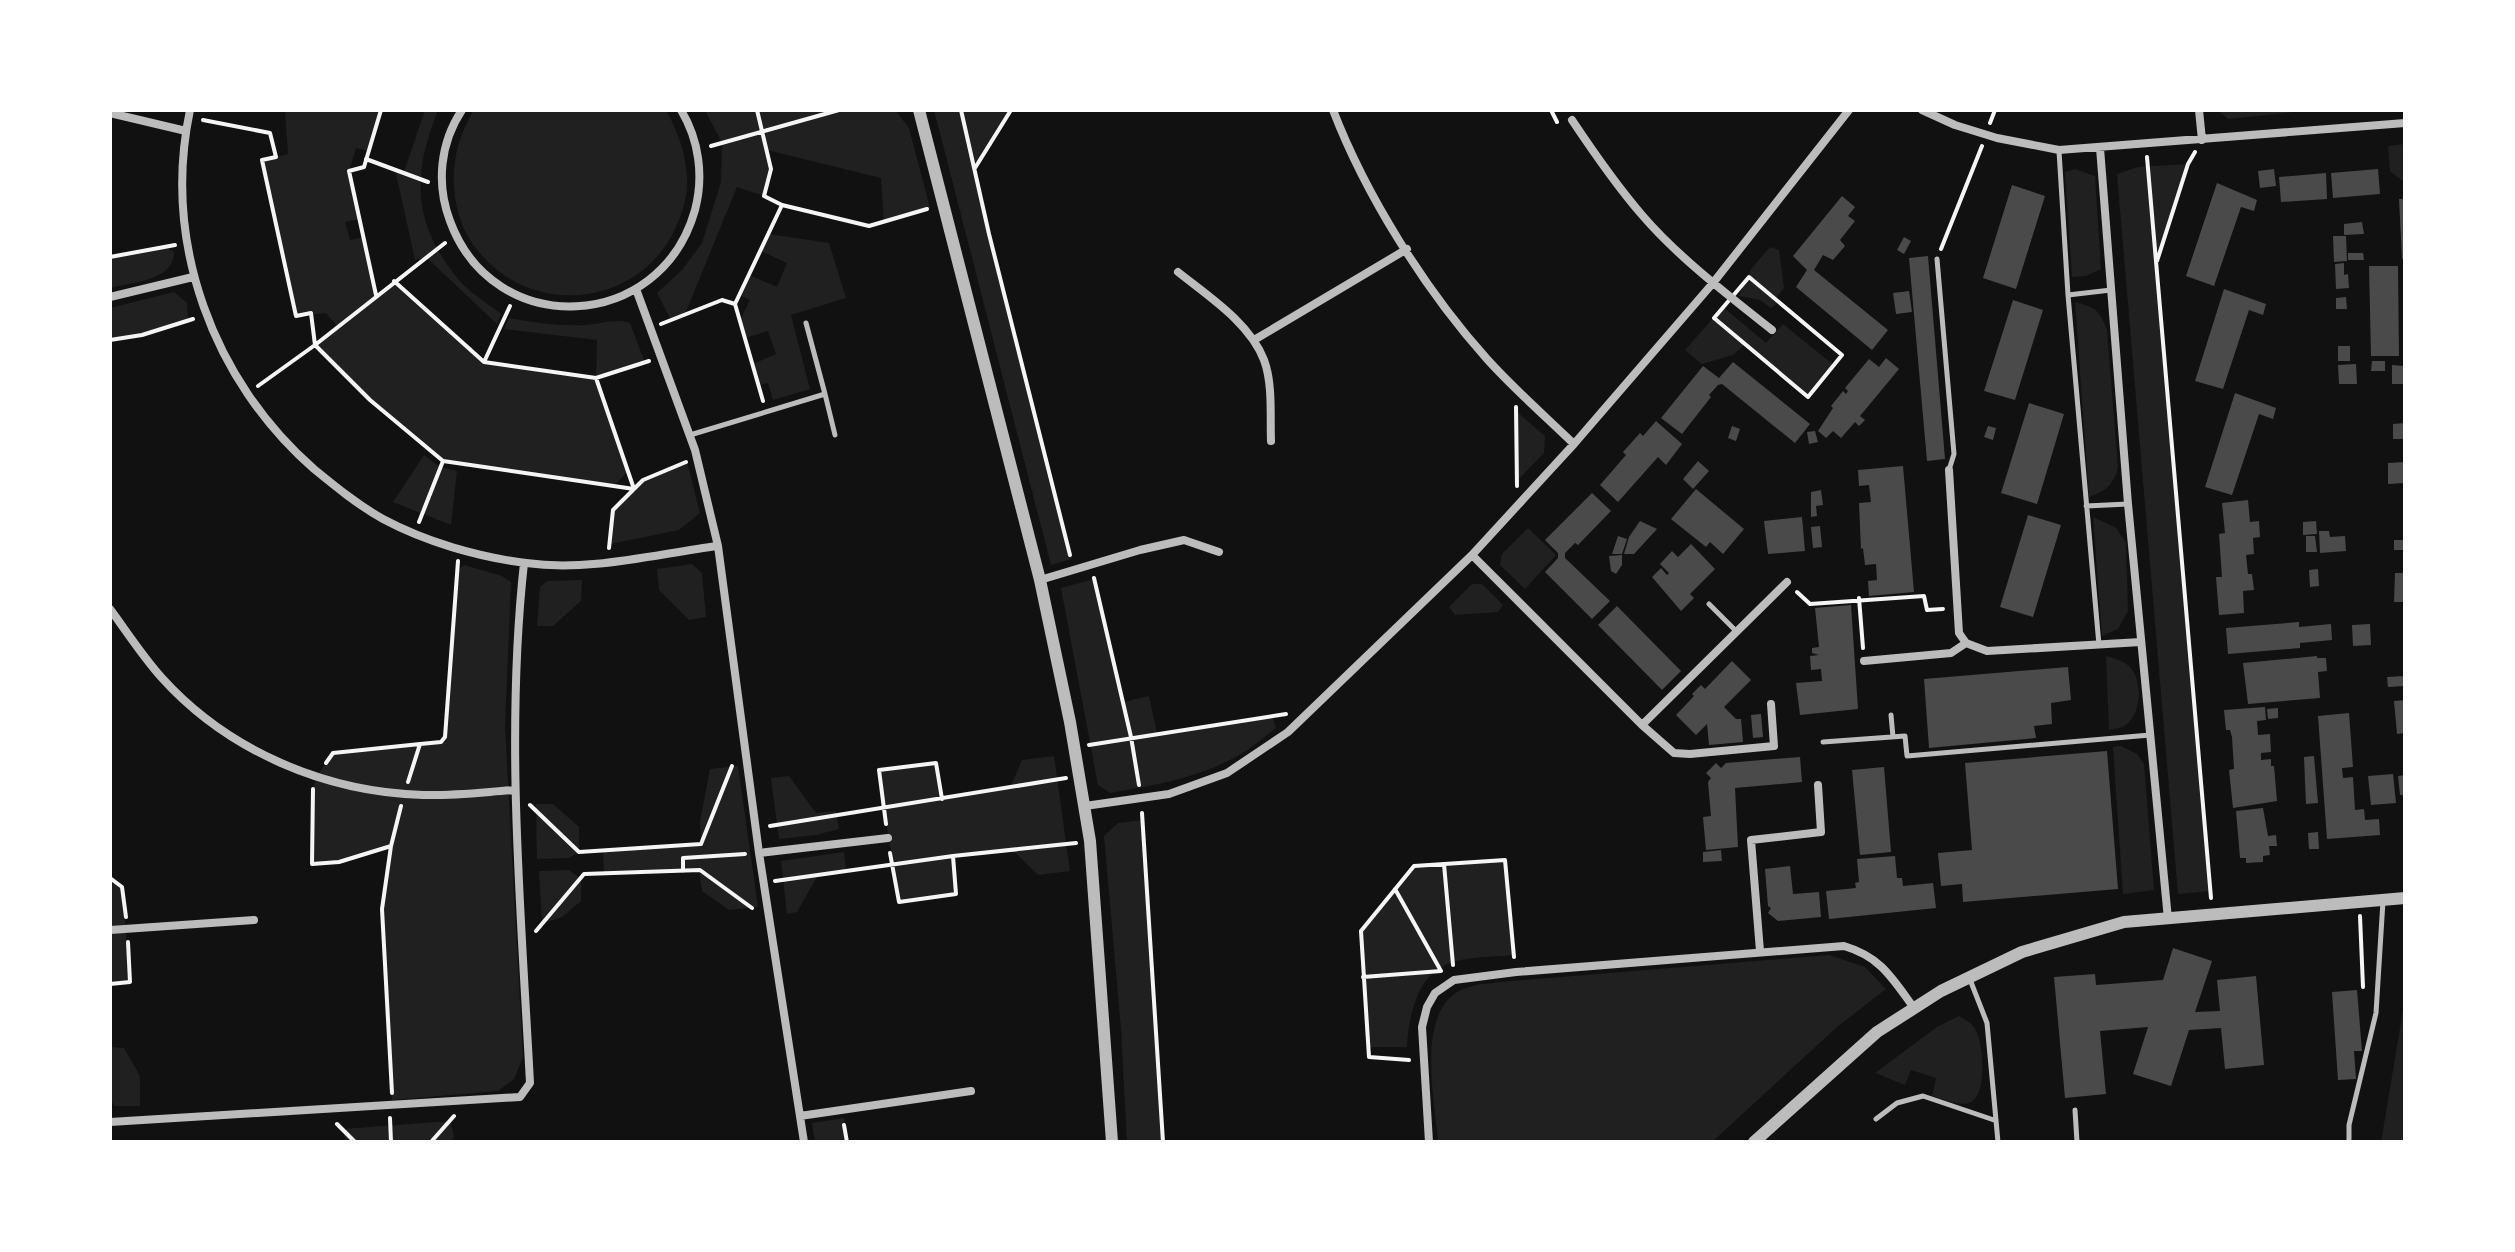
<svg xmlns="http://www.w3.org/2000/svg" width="2515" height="1252" font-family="Jost,sans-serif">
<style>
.green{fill:#202020}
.building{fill:#4a4a4a}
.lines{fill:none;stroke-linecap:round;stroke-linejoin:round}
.path{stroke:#f5f5f5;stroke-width:4}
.service{stroke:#bcbcbc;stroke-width:5}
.minor{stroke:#bcbcbc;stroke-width:8}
.tertiary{stroke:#bcbcbc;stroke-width:12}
</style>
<rect width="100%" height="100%" fill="#111"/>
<path class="green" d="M285 110H381L369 151 356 148 349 171 360 219 345 222 350 240 364 237 377 294 394 281 484 362 596 377 597 340 504 329 509 318C535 323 559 326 586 325 601 324 615 318 630 323L645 363 596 378 628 471 614 486 443 461 370 400 315 345 337 326 326 313 296 316 264 160 288 154Z
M425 110H438C412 176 412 222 458 279 469 292 487 303 501 314L497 324 426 257 415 260 395 169 404 172Z
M474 110H666C678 132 686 153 687 179 688 199 680 220 671 237 633 304 541 315 487 261 471 245 460 226 456 203 450 170 456 139 474 110Z
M705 110H895L909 128 930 208 884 222 881 178 767 150 771 169 764 196 737 187 685 314 671 320 657 293 682 270 702 243 721 182 722 143Z
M934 110H1011L974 170 1072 559 1051 565Z
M2217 110H2294V112L2228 119Z
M2405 144V183L2390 171 2388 146Z
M2188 164 2156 263 2211 891 2178 894 2117 174 2138 167Z
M2075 169 2095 176 2101 269 2086 276 2072 277 2065 172Z
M769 234 829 243 846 298 791 315 810 389 773 400 768 383 759 385 753 364 776 354 768 331 745 338 740 320 750 300 740 295 749 275 777 287 787 263 761 251Z
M166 247 174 252C174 281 132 282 110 288V257Z
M1770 247 1779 250 1784 288 1775 299 1779 302 1771 308 1760 300 1739 296 1751 269Z
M174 292 187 303 188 320 136 335 110 340V308Z
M2075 302C2096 308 2099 309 2107 330L2118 468C2113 485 2106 491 2089 497Z
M1723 307 1766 343 1783 324 1835 366 1808 397 1745 344 1733 355 1702 364 1685 350Z
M1516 411 1545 436 1544 453 1517 481Z
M424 455 440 467 457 471 451 525 393 502Z
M687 462 700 513 679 530 610 544 615 508 643 480Z
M2093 517 2116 528 2126 543 2128 611 2118 629 2102 636Z
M1528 528 1556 555 1525 589 1500 565 1502 554Z
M692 564 702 573 706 617 689 620 659 590 657 569Z
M464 565 502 576 511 582 505 727 523 1057 514 1079 498 1091 392 1100 382 909 391 847 339 862 312 864V792L317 776 333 753 440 742 445 737 457 571Z
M1094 579 1123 702 1149 696 1157 733 1272 716 1276 728C1264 737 1253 747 1241 754 1200 778 1155 785 1110 793L1098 785 1061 588Z
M582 580 581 601 553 626H537L540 587 547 581Z
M1472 584H1482L1503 605 1498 612 1455 615 1449 607Z
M2106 656C2114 658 2122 660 2129 666 2143 680 2142 711 2127 724 2123 728 2114 729 2109 730Z
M2121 746 2137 754 2144 764 2154 890 2123 894 2113 747Z
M1054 756 1070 871 1038 875 1014 851 953 856 956 894 899 902 884 809 880 769 936 763 942 798 1010 788 1022 760Z
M738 766 758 907 729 910 702 891 699 870 604 874 603 851 701 844 700 821 710 769Z
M789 776 816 813 836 811 839 829 816 835 779 839 771 778Z
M536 804H553L579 827V852L569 858 537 859Z
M1143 820 1163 1142H1127L1121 1029 1104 836 1118 823Z
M844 852 846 870 818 875 797 912 787 914 781 861Z
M1505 860 1514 955C1473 959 1435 953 1417 997 1410 1015 1408 1028 1407 1047H1369L1361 931 1414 866Z
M569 870 581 879V901L562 917 542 924 539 871Z
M110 878 122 887 130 982 110 984Z
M1829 955 1865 967 1886 989 1837 1027 1712 1142H1438C1435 1100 1415 1012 1461 990 1476 983 1495 983 1511 981Z
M2405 998V1142H2381Z
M1959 1016C1964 1019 1970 1022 1974 1027 1984 1041 1988 1097 1969 1103 1957 1106 1943 1099 1932 1096L1936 1078 1911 1070 1905 1085 1875 1073 1937 1027Z
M110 1047 124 1048 140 1076V1106H114L110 1098Z
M844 1118 847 1142H815L812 1123Z
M450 1121 454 1137 450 1142H346L343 1129Z"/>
<path class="building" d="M2274 169 2276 186 2260 188 2258 171Z
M2378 169 2380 194 2333 198 2331 173Z
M2326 173 2327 199 2281 202 2279 177Z
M2217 183 2257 200 2254 211 2241 207 2214 286 2186 276Z
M2012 185 2045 196 2016 289 1983 278Z
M1842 196 1855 207 1848 216 1855 221 1840 240 1845 246 1833 260 1823 255 1814 270 1888 330 1872 350 1796 287 1807 270 1793 256Z
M2399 199H2405V259H2402Z
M2362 222 2364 234 2344 235V224Z
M2333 236H2346L2347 261 2334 262Z
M1904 237 1911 241 1904 254 1897 250Z
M2348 253H2363L2364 260H2348Z
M1928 256 1945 459 1927 461 1909 258Z
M2344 263V275L2348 274 2349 288 2336 289 2335 264Z
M2369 266H2398L2399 356H2371Z
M2224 289 2266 304 2263 315 2249 310 2223 389 2195 381Z
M1909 291 1912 312 1896 314 1893 293Z
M2346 297 2347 309H2336V298Z
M2013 300 2043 310 2015 400 1984 391Z
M2338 346H2350V361H2338Z
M1886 358 1899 369 1860 416 1865 420 1859 426 1855 422 1841 438 1833 431 1826 438 1818 431 1833 408 1831 406 1843 391 1846 394 1848 391 1845 388 1869 359 1879 367Z
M2372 361H2385V371H2371Z
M1733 362 1810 424 1795 443 1722 384 1718 385 1709 395 1711 397 1682 434 1661 418 1703 366 1719 378Z
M2356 364 2357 384H2339L2338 365Z
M2392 365 2405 366V384H2392Z
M2235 393 2276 408 2273 419 2259 414 2232 495 2205 487Z
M2029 403 2064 414 2037 504 2001 493Z
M1656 421 1682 444 1666 465 1658 457 1618 502 1600 485 1626 455 1623 452 1640 433 1643 436Z
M2405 423V439H2393V424Z
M1732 426 1740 429 1736 441 1728 438Z
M1988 426 1996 428 1993 440 1984 437Z
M1815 431 1818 442 1809 444 1807 432Z
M1698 461 1709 471 1693 489 1683 479Z
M2405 462V483L2388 484V463Z
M1903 466 1914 592 1869 596 1868 581 1877 580 1876 564 1865 565 1863 548 1861 549 1859 503 1871 502 1869 485 1859 486 1858 470Z
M1696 489 1744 529 1723 554 1710 542 1706 547 1671 519Z
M1821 490 1823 505 1816 506 1817 516 1811 517V492Z
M1592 493 1611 511 1578 545 1575 543 1565 553V558L1610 601 1592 619 1545 572 1558 558V553L1545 540Z
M2248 500 2250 522 2259 521 2260 537 2253 538 2254 554 2246 555 2248 574H2252L2254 590 2243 591 2244 613 2219 615 2216 577H2222L2219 534 2225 533 2222 503Z
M2028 515 2061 525 2033 617 2000 607Z
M1802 517 1805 551 1768 554 1764 521Z
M1640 521 1657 529 1634 554H1624L1629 537Z
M2316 521 2317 534 2303 535V522Z
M1820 526 1822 547 1813 548 1811 527Z
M2319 531H2329L2330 537 2345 536 2346 551 2320 553Z
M1618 536 1627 539 1622 554H1612Z
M2306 536H2315L2317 552H2306Z
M2394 540H2405V550H2394Z
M1691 544 1715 569 1690 594 1694 598 1681 611 1652 577 1661 568 1667 575 1669 573 1660 564 1672 551 1678 557Z
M1622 555V565L1616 574 1611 571 1609 556Z
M2318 569 2319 586 2310 587 2309 570Z
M2395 573H2405V602H2394Z
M1851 605 1858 709 1800 715 1796 683 1822 681 1821 669 1811 670 1810 656 1819 655 1812 653V648L1819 647 1815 608Z
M1617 606 1681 671 1662 690 1598 625Z
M2299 622V627L2331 624 2332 640 2300 643V648L2228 654 2226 628Z
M2370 624 2371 645 2353 646 2352 625Z
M2317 656V658H2326L2327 671 2318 672 2320 698 2248 704 2243 663Z
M1732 661 1751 680 1724 707 1736 719H1741L1743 742 1709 745 1707 724 1696 735 1676 715 1694 696 1692 694 1701 685 1705 689Z
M2068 667 2071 700 2051 703 2052 724 2034 726 2036 738 1929 748 1924 679Z
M2405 676V686L2388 687 2387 677Z
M2405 700V733L2397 734 2394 701Z
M2265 707 2266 720 2257 721 2258 735 2270 734 2271 752 2261 753V760L2271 759V766H2274L2277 801 2233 808 2229 770 2234 769 2232 737 2230 730H2226L2224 710Z
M2278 708V718L2268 719 2267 709Z
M2349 713 2353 767 2342 768 2343 778 2353 777 2355 810 2364 809 2365 820 2379 819 2380 835 2327 839 2318 716Z
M1761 714 1763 737 1753 738 1751 715Z
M2107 751 2118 889 1963 902 1962 884 1941 886 1938 853 1972 850 1965 763Z
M2314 756 2318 803 2306 804 2304 757Z
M1800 757 1802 782 1735 788 1738 847 1706 850 1703 817 1711 816 1708 782 1711 778 1706 773 1716 763 1721 768 1726 763Z
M1884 767 1891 852 1860 855 1852 770Z
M2393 774 2396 803 2371 805 2368 776Z
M2405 775V795H2400L2398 776Z
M2263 808 2268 836 2276 835 2277 846H2269L2270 855 2263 856V862L2246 863V858H2240L2236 811Z
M2318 832 2319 849H2309L2308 833Z
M1721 850 1722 861 1703 862V852Z
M1895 856 1897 878H1902L1903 886 1933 883 1936 908 1829 919 1826 891 1856 888 1855 883 1859 882 1857 859Z
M1790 866 1793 894 1819 892 1821 917 1778 921 1768 913 1771 908 1768 906 1765 869Z
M2173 948 2212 961 2195 1012 2220 1011 2217 980 2256 976 2264 1065 2225 1069 2221 1028 2189 1030 2171 1086 2133 1074 2148 1027 2100 1031 2106 1094 2065 1098 2054 977 2095 974 2096 985 2163 980Z
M2357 990 2362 1051H2354L2356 1079 2338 1080 2332 992Z"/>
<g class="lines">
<path class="path" d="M961 110 989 234 1070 555
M1551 110 1557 122
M203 120 270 133 276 157 262 160 296 316 311 313 315 345 370 400 443 461 419 522
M1990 123 1995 110
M711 146 839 110
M2147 157 2211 898
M366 159 428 182
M975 168 1011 110
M782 205 869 226 927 209
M1941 249 1982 146
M110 257 175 245
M2157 261 2188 164 2195 152
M1749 277 1842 355 1808 397 1714 318Z
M394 281 484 362 596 378 649 361
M376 295 349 171 364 167 381 110
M735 304 763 401
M661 324 722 300 735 304 782 205 764 196 771 169 757 110
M110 340 142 335 193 319
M484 362 510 306
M258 386 315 345 445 243
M1516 407 1517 486
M443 461 634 489 596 378
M609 548 613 510 643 480 686 462
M1094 578 1131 737 1139 785
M1797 592 1810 604 1924 596 1927 610 1943 609
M1859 598 1863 648
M1089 745 1286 714
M326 763 333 753 420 744
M408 782 420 744 441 742 445 737 458 561
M313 789 312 864 339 862 391 846 382 909 392 1093
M530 805 579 852 701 844 732 766
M1142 813 1163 1142
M886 824 879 770 936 763 942 799
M770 826 1066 778
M391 846 401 806
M890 853 899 902 956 894 953 856
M1444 864 1453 965
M683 871V858L745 854
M110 878 122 887 126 917
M775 881 953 856 1076 843
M1395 889 1441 971
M2360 916 2363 987
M536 931 584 874 700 870 752 908
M1363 977 1441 971
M110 984 130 982 128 942
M1409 1060 1369 1057 1361 931 1414 866 1505 860 1514 957
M390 1118 391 1142
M337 1124 355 1142
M844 1125 847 1142
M431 1142 454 1116"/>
<path class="service" d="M2059 151 2068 295 2099 645
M1937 259 1954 454 1949 470
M2068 295 2111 290
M825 394 835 435
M690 435 825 394 806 323
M2086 506 2128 504
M1709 604 1737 632
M1891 715 1893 737
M1823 742 1905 736 1907 756 2150 735
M1969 977 1987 1023 1998 1142
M2075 1110 2077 1142
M1876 1119 1897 1103 1923 1096 1994 1120
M2349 1142V1125L2376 1013 2383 901"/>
<path class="minor" d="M190 110C162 243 213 381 314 469 336 487 358 505 383 519 426 542 478 557 526 563 590 572 655 554 718 546
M462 110C440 143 436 184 450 221 494 341 661 332 695 210 704 176 699 140 681 110
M1333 110C1366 196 1426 291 1487 359 1514 389 1545 416 1574 444
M1922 110 1955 125 1997 138 2059 150 2405 123
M2199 110 2202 140
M110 113 186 131
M1572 120C1594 153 1616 185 1642 215 1678 257 1729 296 1772 330
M2100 148 2128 504 2168 919
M1178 272C1208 296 1250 323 1264 360 1273 384 1270 416 1271 441
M636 289 695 450 718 546 759 853 804 1142
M110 297 193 277
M1254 340 1407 249
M1949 470 1959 633 1966 643 1987 651 2141 642
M1472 555 1642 725 1674 753 1690 754 1774 746 1771 704
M1040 580 1140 550 1184 540 1219 552
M110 609C127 632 143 657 162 678 228 751 325 792 423 795 453 796 485 792 515 790
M1864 661 1951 653 1966 643
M1642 725 1787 582
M1085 806 1169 794 1227 773 1288 732 1472 555 1574 444 1713 283 1849 110
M759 853 888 838
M110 930 254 920
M1760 951 1751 840 1821 832 1818 785
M800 1116 971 1091
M110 1122 520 1097 530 1083C521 910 505 736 524 563
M1429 1142 1422 1027 1427 1007 1435 993 1454 980 1516 972 1844 946C1881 957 1892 978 1914 1008"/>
<path class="tertiary" d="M919 110 1040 580 1070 722 1090 841 1112 1142
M1754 1142 1877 1032 1941 991 2022 952 2124 922 2405 898"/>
</g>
<rect width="2515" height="1252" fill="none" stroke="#ffffff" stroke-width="224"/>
</svg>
